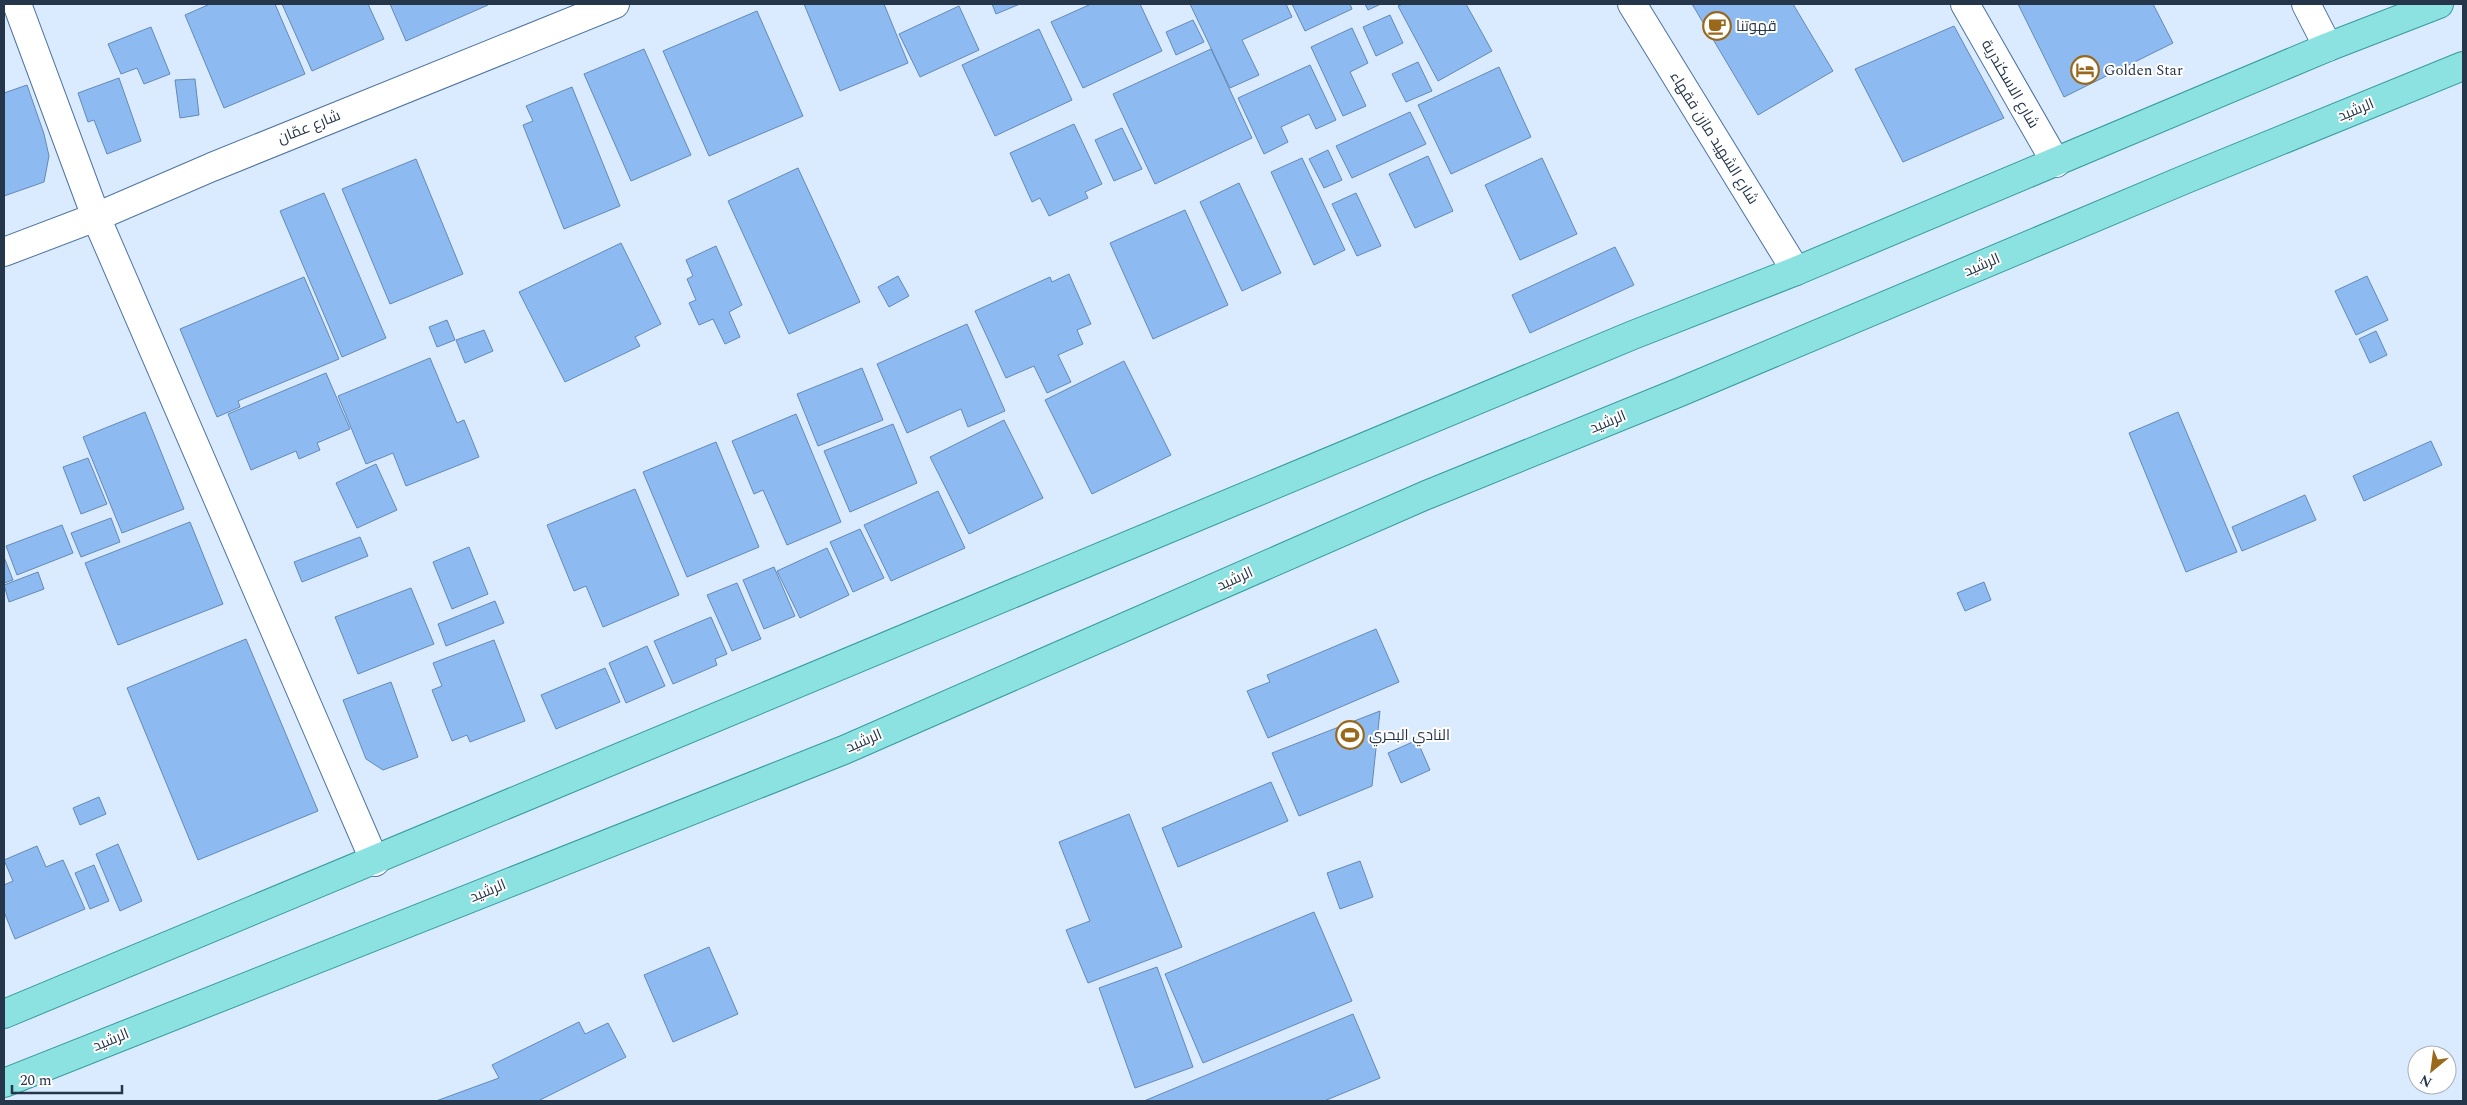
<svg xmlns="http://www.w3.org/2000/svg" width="2467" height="1105" font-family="Spectral,Cairo,serif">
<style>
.building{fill:#8dbbf1;stroke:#6389b7}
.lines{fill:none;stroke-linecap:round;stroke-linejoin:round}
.minor-casing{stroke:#4e74a0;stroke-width:30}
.primary-casing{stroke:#36999e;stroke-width:30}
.minor{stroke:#fff;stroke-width:28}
.primary{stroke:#8ce2e0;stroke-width:28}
.labels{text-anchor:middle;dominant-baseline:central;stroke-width:4;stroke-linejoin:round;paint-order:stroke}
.poi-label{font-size:15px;fill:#26364a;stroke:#fff;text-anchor:start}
.street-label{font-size:15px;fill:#26364a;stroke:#fff}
</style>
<rect width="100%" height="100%" fill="#daebff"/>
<path class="building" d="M210 4H275L305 74 224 108 185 15Z
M282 4H368L384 39 312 71Z
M390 4H487L488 5 406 41Z
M804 4H884L908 63 840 91Z
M992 4H1020L996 14Z
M1091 4H1140L1162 51 1083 88 1051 22Z
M1190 4H1286L1292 17 1242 40 1259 75 1230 88Z
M1292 4H1350L1352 9 1305 31Z
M1365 4H1381L1368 10Z
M1403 4H1466L1492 51 1438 81 1398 6Z
M1692 4H1793L1833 71 1758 115Z
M2018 4H2153L2173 43 2064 97Z
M959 6 979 50 920 77 899 34Z
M757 11 803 116 709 156 663 51Z
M1390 15 1403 43 1376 56 1363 27Z
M1193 20 1204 42 1176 55 1166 32Z
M1954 26 2004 118 1903 162 1855 69Z
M151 27 170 74 144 84 137 68 121 74 108 44Z
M1352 28 1368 63 1350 72 1366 106 1343 116 1311 47Z
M1039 29 1072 100 995 136 962 65Z
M644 49 691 155 631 181 584 74Z
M1211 49 1252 138 1155 184 1113 94Z
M1418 62 1432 91 1406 102 1392 74Z
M1310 65 1336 120 1316 129 1309 114 1281 127 1288 142 1264 154 1238 98Z
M1499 67 1531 137 1451 174 1418 105Z
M119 78 141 141 107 154 94 120 88 122 78 93Z
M195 79 199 115 180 118 175 80Z
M27 85 44 134 49 156 44 182 4 196V93Z
M572 87 620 206 564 229 523 125 533 121 526 106Z
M1410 112 1426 144 1352 178 1336 146Z
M1074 124 1102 184 1085 192 1088 198 1049 216 1040 198 1032 202 1010 153Z
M1122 128 1142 169 1114 181 1095 140Z
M1328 150 1342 180 1324 188 1309 159Z
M1428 156 1453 211 1415 228 1389 174Z
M1302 158 1345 250 1314 265 1271 172Z
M1542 158 1577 234 1520 260 1485 185Z
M416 159 463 274 390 304 342 189Z
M798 168 860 302 789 334 728 201Z
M1239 183 1281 273 1242 291 1200 202Z
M324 193 386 338 342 357 280 211Z
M1356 193 1381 246 1357 256 1332 204Z
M1185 210 1228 305 1153 339 1110 243Z
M621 243 661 324 635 337 640 346 565 382 519 292Z
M716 246 742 305 729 312 740 337 725 344 713 319 699 325 689 303 696 300 687 279 693 276 686 260Z
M1615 247 1634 285 1530 333 1512 295Z
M1069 274 1091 324 1077 330 1083 344 1058 355 1071 382 1047 393 1034 366 1006 378 975 311 1050 277 1052 282Z
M898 276 909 296 889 307 878 287Z
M2367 276 2388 320 2356 335 2335 291Z
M304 277 339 359 238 401 240 407 217 417 180 329Z
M447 320 455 340 437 347 429 327Z
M967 324 1005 411 968 427 961 409 907 433 877 364Z
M484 330 493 351 465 363 456 340Z
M2376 331 2387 355 2370 363 2359 339Z
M430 358 457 423 464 420 479 457 406 486 393 453 366 464 338 396Z
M1124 361 1171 455 1092 494 1045 400Z
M862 368 883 420 818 446 797 394Z
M326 373 350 429 317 443 320 450 299 459 296 451 251 470 228 414Z
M145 412 184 509 122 533 83 437Z
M2178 412 2237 552 2186 572 2129 433Z
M796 414 841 522 787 545 763 490 754 494 732 441Z
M1004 420 1043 498 969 534 930 457Z
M893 424 917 483 850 512 824 451Z
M2431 441 2442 465 2364 501 2353 476Z
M716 442 759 547 687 577 643 472Z
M88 458 107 504 81 514 63 467Z
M376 464 397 510 357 528 336 483Z
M635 489 679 595 603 627 586 586 574 591 547 525Z
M938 491 965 548 891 581 864 525Z
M2305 495 2316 520 2242 551 2232 527Z
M111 518 120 542 81 557 71 533Z
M190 522 223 604 118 645 85 563Z
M62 525 73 553 17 575 6 546Z
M860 529 884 578 853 592 830 542Z
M360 537 368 556 302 582 294 562Z
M469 547 488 594 452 609 433 562Z
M827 548 849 595 800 618 777 571Z
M4 557 13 580 4 583Z
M774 567 795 616 764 629 743 580Z
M38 572 44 589 9 602 4 585Z
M1984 582 1991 600 1965 611 1957 593Z
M737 583 761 639 732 651 707 595Z
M411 588 434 644 358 674 335 617Z
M495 601 504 623 446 646 438 624Z
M711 617 727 654 715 659 717 665 673 684 654 641Z
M1376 629 1399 682 1268 738 1247 691 1270 682 1267 675Z
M246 639 318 811 198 860 127 688Z
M494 640 525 721 470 742 467 735 452 741 432 690 442 686 433 663Z
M647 646 665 686 626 703 609 663Z
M605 668 620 702 556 729 541 695Z
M391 682 418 757 383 770 366 759 343 700Z
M1380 711 1372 786 1299 816 1272 753Z
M1417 740 1430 770 1401 783 1388 753Z
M1271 782 1288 821 1178 867 1162 828Z
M99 797 106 814 80 825 73 808Z
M1129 814 1182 947 1088 983 1066 930 1090 921 1059 842Z
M118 844 142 901 120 911 96 854Z
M37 846 46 867 63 860 85 909 15 939 4 912V885L13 881 4 860Z
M1360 861 1373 897 1340 909 1327 873Z
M94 865 109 901 90 909 75 873Z
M1314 912 1352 1001 1203 1063 1165 974Z
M709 947 738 1014 673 1042 644 975Z
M1157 967 1193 1067 1135 1088 1099 988Z
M1353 1014 1380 1078 1324 1101H1144Z
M579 1022 585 1034 608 1023 626 1057 538 1101H436L499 1078 492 1065Z"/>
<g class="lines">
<defs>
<path id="minor" d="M17 4 96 217 375 862
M1632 4 1796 271
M1965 4 2056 163
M2306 4 2328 47
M4 252 96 217 212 167 615 4"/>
<path id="primary" d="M4 1014 1633 335 1796 271 2328 47 2439 4
M4 1083 844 750 1424 496 1680 392 2186 179 2463 66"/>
</defs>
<use href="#minor" class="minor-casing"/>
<use href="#primary" class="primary-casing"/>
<use href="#minor" class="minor"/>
<use href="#primary" class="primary"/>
</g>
<defs>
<symbol id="cafe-ring" viewBox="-11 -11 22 22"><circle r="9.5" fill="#fff" stroke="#99681a" stroke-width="1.5"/><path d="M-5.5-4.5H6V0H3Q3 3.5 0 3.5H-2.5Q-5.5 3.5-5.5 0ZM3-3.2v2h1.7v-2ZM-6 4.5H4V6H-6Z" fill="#99681a"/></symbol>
<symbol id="hotel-ring" viewBox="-11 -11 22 22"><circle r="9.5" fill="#fff" stroke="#99681a" stroke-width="1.5"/><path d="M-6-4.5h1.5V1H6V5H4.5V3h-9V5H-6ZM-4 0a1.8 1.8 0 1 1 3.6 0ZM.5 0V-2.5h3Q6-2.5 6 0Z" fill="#99681a"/></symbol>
<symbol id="stadium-ring" viewBox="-11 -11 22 22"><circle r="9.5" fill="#fff" stroke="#99681a" stroke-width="1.5"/><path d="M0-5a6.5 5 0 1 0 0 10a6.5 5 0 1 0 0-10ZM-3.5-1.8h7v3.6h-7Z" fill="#99681a"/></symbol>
</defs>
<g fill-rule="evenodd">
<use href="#cafe-ring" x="1701" y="10" width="32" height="32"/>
<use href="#hotel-ring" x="2069" y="54" width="32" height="32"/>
<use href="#stadium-ring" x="1334" y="719" width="32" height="32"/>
</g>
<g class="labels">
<g class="poi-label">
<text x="1736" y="26">قهوتنا</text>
<text x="2104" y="70">Golden Star</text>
<text x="1369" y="735">النادي البحري</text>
</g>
<g class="street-label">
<text transform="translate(2010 84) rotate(60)">شارع الاسكندرية</text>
<text transform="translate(2356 110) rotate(-22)">الرشيد</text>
<text transform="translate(309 127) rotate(-22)">شارع عمّان</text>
<text transform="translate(1714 138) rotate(58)">شارع الشهيد مازن فقهاء</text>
<text transform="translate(1982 265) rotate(-23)">الرشيد</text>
<text transform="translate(1608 422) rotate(-22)">الرشيد</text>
<text transform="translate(1235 579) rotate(-24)">الرشيد</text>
<text transform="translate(864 741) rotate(-23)">الرشيد</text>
<text transform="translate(488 891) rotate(-22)">الرشيد</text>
<text transform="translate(111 1040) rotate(-22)">الرشيد</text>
</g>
</g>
<rect width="2467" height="1105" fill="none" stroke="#26364a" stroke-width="10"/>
<g transform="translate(2432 1070) rotate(209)"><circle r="24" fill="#ffffff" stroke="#a8afb7"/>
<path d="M0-4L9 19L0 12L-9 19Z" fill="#99681a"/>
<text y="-8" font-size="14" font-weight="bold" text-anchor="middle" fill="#26364a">N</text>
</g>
<path d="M12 1085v8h110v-8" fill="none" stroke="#26364a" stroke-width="2.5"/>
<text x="20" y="1085" font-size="15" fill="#26364a" stroke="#ffffff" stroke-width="4" paint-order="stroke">20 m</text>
</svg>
